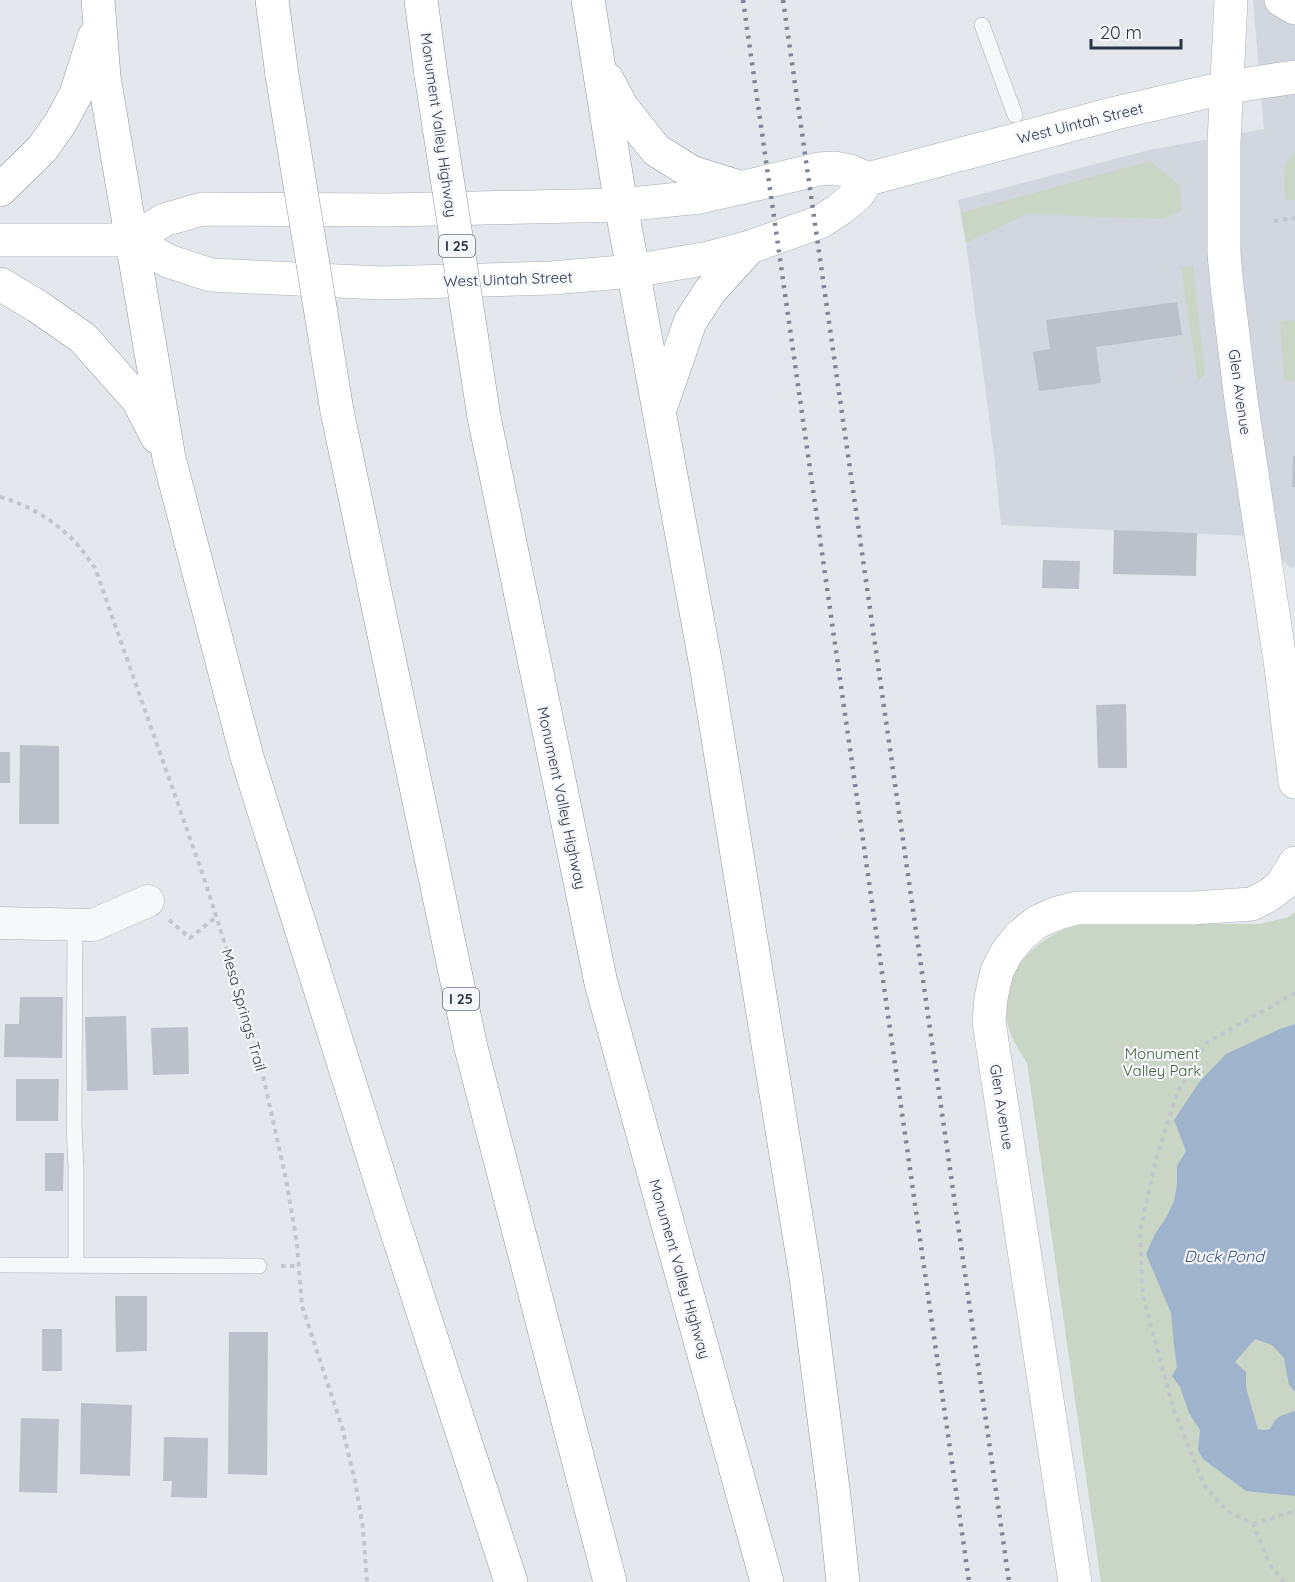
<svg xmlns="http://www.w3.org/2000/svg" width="1295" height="1582" font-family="Quicksand,sans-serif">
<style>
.built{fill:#d2d6de}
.green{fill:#c9d6c5}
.water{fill:#9fb4cc}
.building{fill:#bbc0ca}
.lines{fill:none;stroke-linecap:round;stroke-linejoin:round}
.lane-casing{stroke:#a9aeb7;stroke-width:16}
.street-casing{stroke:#a9aeb7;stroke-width:33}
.secondary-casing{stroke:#a9aeb7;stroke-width:34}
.highway-casing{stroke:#8b94a3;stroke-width:34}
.path{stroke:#c2c5cb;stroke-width:4;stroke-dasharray:4.5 4.5;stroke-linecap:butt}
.lane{stroke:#f7f8fa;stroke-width:15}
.street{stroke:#f7f8fa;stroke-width:32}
.secondary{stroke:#fff;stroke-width:33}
.highway{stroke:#fff;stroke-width:33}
.rail{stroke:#7d8696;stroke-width:4.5;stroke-dasharray:3 6;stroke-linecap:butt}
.highway-bridge-casing{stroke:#8b94a3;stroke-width:34;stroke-linecap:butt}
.highway-bridge{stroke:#fff;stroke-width:33}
.labels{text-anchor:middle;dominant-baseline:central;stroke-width:4.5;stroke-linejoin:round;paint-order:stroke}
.shield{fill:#f4f6f9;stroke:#676e7b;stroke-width:1.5}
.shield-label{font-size:14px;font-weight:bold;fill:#2b3445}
.street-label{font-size:15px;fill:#2b3445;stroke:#f4f6f9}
.park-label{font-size:15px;fill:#3f6138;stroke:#f4f6f9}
.water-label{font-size:16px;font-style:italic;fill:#34527a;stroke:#f4f6f9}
</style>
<rect width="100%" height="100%" fill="#e4e7ec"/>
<path class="built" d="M1253 0H1295V565L1293 569 1249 536 1001 525 994 454 966 243 958 200 1149 150 1264 129Z"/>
<path class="green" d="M1295 153V200H1286C1284 184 1281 163 1295 153Z
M1150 161 1181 186 1182 211 1163 219 1027 214 966 243 961 213Z
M1193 266 1205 373 1198 382 1181 267Z
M1295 320V382L1284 379 1280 321Z
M1295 912V1582H1101L1027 1063C1018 1050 1011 1037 1007 1022 1006 1016 1007 1009 1007 1003 1008 965 1040 936 1075 926 1084 924 1094 925 1103 924H1260L1289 917Z"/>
<path class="water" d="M1295 1024V1392L1289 1385 1284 1358 1272 1345 1255 1339 1235 1362 1246 1372V1388L1258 1429C1275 1433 1269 1424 1279 1417 1284 1414 1290 1413 1295 1411V1496L1246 1491 1203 1459 1198 1450 1200 1430 1189 1413 1180 1387 1172 1376 1177 1367 1174 1346 1171 1313 1146 1254 1155 1234 1167 1216 1174 1201 1177 1184V1166L1186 1151 1174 1120 1200 1081 1226 1054 1280 1029Z"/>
<path class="building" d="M1177 302 1182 335 1096 347 1101 383 1039 391 1033 352 1050 349 1046 320Z
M1293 456H1295V487H1292Z
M1114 530 1197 533 1196 576 1113 574Z
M1043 560 1080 561 1079 589 1042 588Z
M1126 704 1127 768H1098L1096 705Z
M20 745 59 746V824H19Z
M0 752H10V783H0Z
M20 997H63L62 1058 4 1057 5 1024H19Z
M126 1016 128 1090 87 1091 85 1017Z
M188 1027 189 1074 153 1075 151 1028Z
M16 1079H59L58 1121H16Z
M45 1153H64L63 1191H45Z
M115 1296H147V1351L116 1352Z
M42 1329H62V1371H42Z
M229 1332H268L267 1475 228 1474Z
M81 1403 132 1405 130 1476 80 1474Z
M21 1418 59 1419 57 1493 19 1492Z
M164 1437 208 1438 207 1498 171 1497 172 1481H163Z"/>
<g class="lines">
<defs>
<path id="lane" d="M982 25 1015 115
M75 925 74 1126 76 1167V1266
M0 1265 259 1266"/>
<path id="street" d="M0 923 93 925 148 901"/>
<path id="secondary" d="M1231 0 1224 143V253L1227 286 1241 400 1281 667 1295 782
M1281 0 1295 8
M0 240H132L168 261 211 275 381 283 552 278 633 271 709 258 750 247 820 222 840 209 858 194 868 179
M132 240 164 220 202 209 387 210 621 205 700 197 757 184 819 169 834 168 850 171 868 179 1116 113 1228 87 1295 77
M1075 1582 989 1022 991 998 997 971 1007 952 1020 936 1037 922 1058 913 1077 908H1193L1252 904 1269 895 1282 885 1295 863"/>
<path id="highway" d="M98 0 104 77 169 458 247 757 392 1217 511 1582
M272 0 282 75
M421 0 431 75
M588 0 621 205 707 671 806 1277 835 1505 843 1582
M607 79 622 107 656 150 691 172 742 188
M0 190 42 149 61 122 76 94 94 37
M0 284 37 306 83 338 138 400 157 437
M660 409 690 322 710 291 750 247
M337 411 471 1048 610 1582
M484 417 601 983 767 1582"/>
</defs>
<use href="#lane" class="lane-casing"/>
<use href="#street" class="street-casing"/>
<use href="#secondary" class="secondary-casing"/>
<use href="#highway" class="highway-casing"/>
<path class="path" d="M1274 221 1295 218
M0 497C29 505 55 521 75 542 83 550 89 560 95 568L204 878 255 1040 286 1179 297 1244 302 1306 342 1427 355 1481 363 1528 367 1582
M169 920 190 938 216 917
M281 1266H299
M1253 1524 1295 1511
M1284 1582 1270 1565 1253 1524 1227 1511 1204 1485 1173 1408 1143 1296 1140 1232 1156 1159 1177 1093 1206 1043 1295 993"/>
<use href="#lane" class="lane"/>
<use href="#street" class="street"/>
<use href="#secondary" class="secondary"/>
<use href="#highway" class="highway"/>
<path class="rail" d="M743 0 969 1582
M783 0 1009 1582"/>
<defs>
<path id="highway-bridge" d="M282 75 337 411
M431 75 484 417"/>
</defs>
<use href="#highway-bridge" class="highway-bridge-casing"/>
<use href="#highway-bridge" class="highway-bridge"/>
</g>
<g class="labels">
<g class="shield">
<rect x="439" y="235" width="36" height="22" rx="4.5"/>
<rect x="443" y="988" width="36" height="22" rx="4.5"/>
</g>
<g class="shield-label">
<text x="457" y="246">I 25</text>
<text x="461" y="999">I 25</text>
</g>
<g class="street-label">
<text transform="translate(1080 123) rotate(-14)">West Uintah Street</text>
<text transform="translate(439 125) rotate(82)">Monument Valley Highway</text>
<text transform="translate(508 279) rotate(-2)">West Uintah Street</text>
<text transform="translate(1240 392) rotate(82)">Glen Avenue</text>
<text transform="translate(562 798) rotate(78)">Monument Valley Highway</text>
<text transform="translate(244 1010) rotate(74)">Mesa Springs Trail</text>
<text transform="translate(1002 1107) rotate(81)">Glen Avenue</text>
<text transform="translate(680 1269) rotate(74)">Monument Valley Highway</text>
</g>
<g class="park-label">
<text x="1162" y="1053">Monument<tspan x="1162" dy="17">Valley Park</tspan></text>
</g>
<g class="water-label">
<text x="1224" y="1256">Duck Pond</text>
</g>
</g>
<path d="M1091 39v9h90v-9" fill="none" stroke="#2b3445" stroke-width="3"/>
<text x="1100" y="39" font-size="18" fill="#2b3445" stroke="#f4f6f9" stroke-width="4.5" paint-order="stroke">20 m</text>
</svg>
